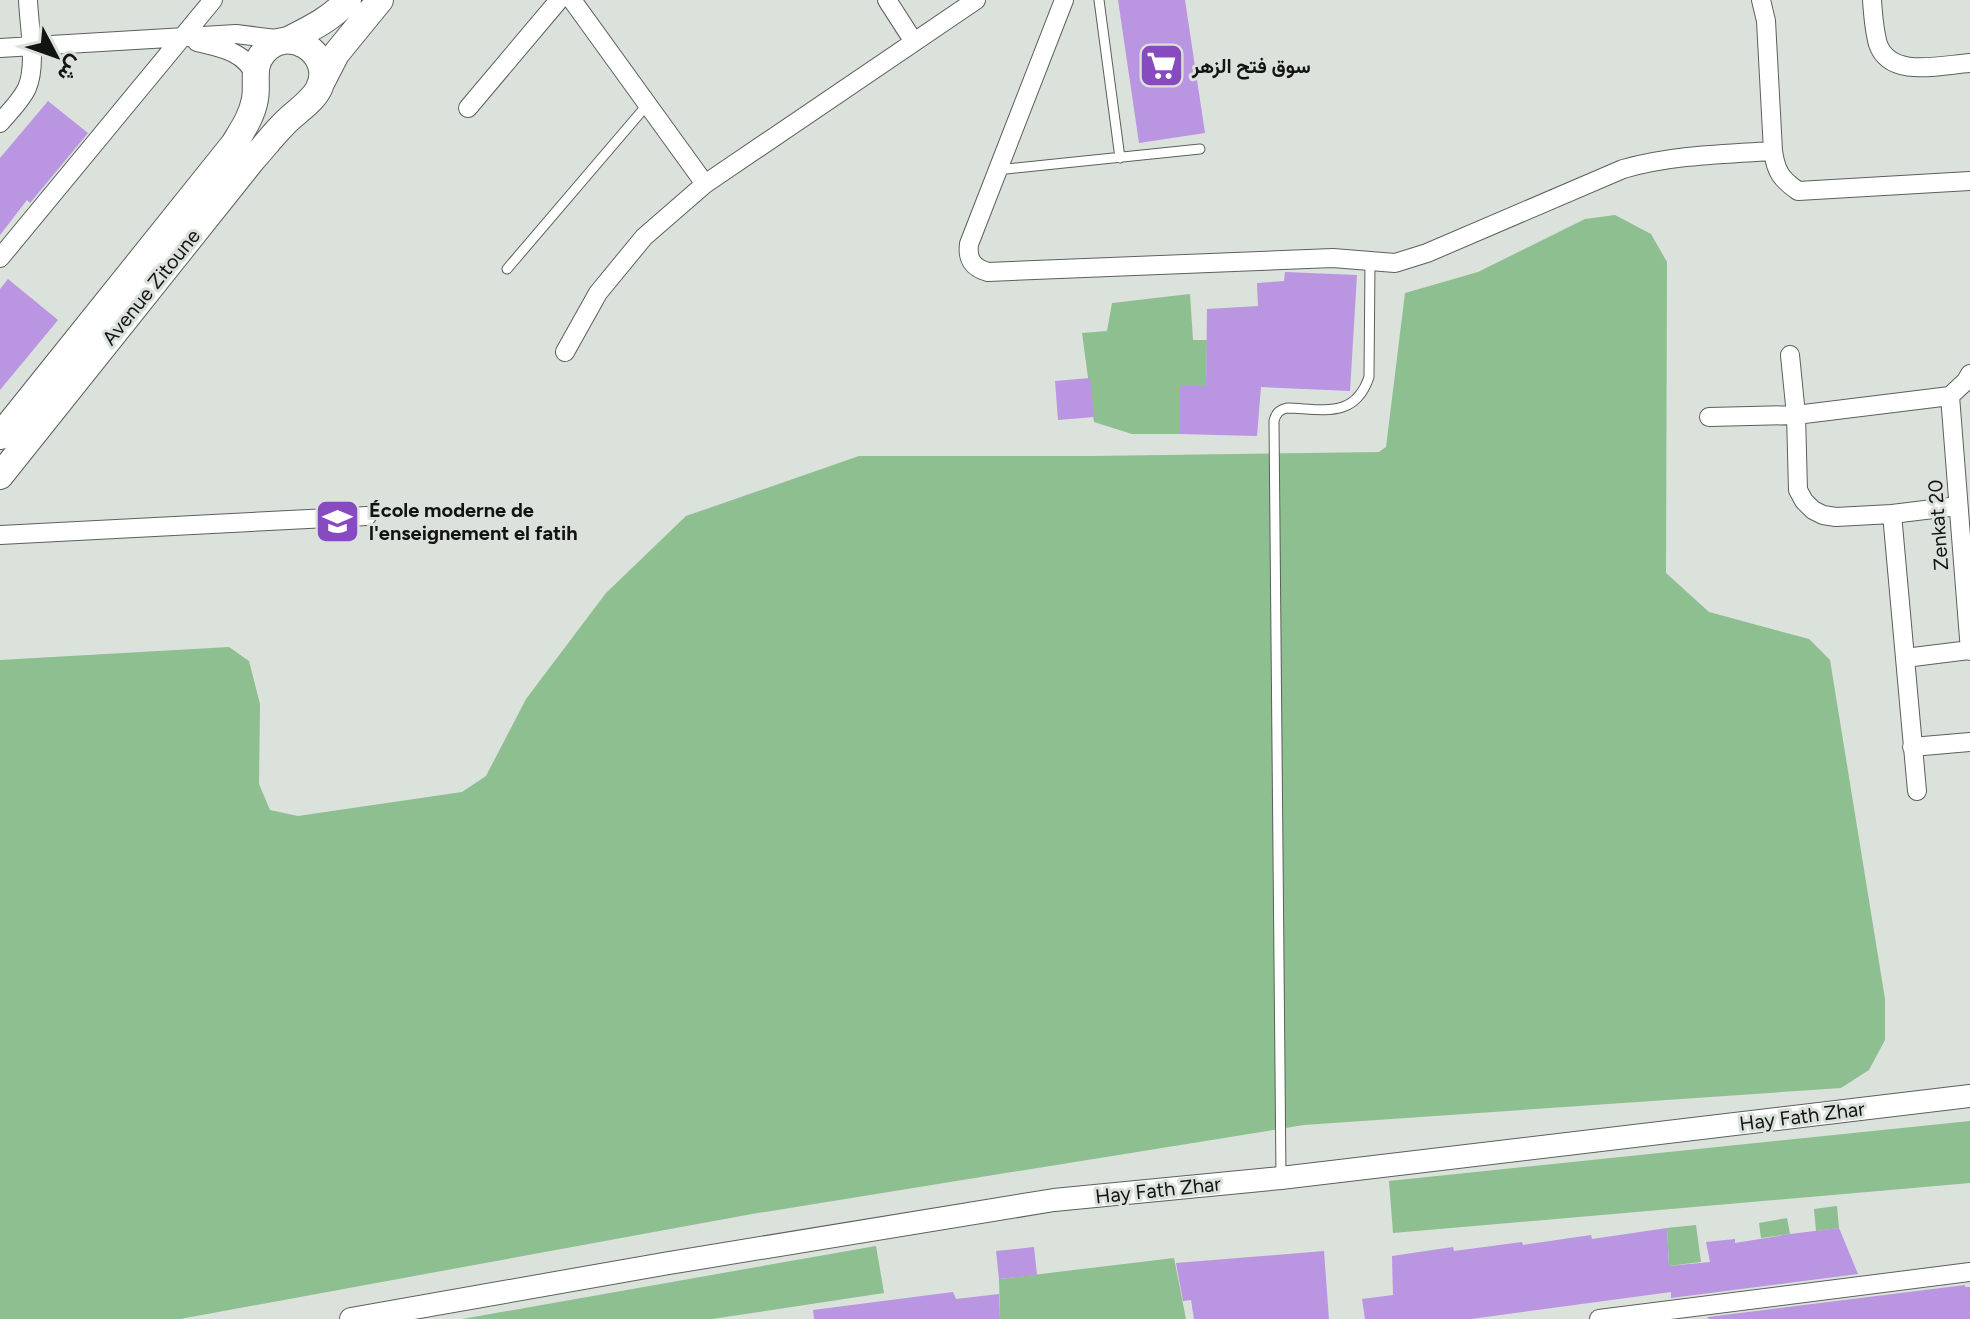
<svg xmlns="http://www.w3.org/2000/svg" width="1970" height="1319" font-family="Figtree,Vazirmatn,sans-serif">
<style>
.green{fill:#8dbf90}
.building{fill:#ba95e2}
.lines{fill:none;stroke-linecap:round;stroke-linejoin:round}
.service-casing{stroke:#5b605b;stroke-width:11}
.minor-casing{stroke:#5b605b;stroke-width:20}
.tertiary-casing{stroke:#5b605b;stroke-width:24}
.secondary-casing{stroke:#5b605b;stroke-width:28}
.service{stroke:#fff;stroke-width:9}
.minor{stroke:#fff;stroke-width:18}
.tertiary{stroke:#fff;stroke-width:22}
.secondary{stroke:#fff;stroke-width:26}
.labels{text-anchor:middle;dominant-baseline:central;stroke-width:6;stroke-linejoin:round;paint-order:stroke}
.poi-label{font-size:20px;font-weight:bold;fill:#121412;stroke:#dbe1db;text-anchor:start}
.street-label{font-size:20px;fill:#121412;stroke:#dbe1db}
</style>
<rect width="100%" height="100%" fill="#dbe1db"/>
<path class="green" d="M1615 215 1651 234 1667 262 1666 573 1709 612 1809 639 1830 660 1885 999V1040L1869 1070 1841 1088 1304 1125 752 1214 180 1319H0V660L229 647 249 661 260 704 259 784 270 810 298 816 462 792 486 776 526 699 606 593 686 516 859 456H1093L1379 452 1386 447 1405 293 1478 272 1585 219Z
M1190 294 1193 340H1207L1206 386H1179V434H1132L1094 422 1082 333 1107 331 1112 303Z
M1970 1121V1183L1393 1233 1389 1181Z
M1837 1206 1839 1228 1816 1231 1814 1209Z
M1787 1218 1790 1234 1761 1238 1759 1223Z
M1696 1225 1701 1262 1669 1266 1667 1228Z
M876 1246 884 1293 712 1319H462Z
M1174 1258 1186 1319H1000L999 1279Z"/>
<path class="building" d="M1118 0H1185L1205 133 1139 143Z
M48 101 88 133 30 203 27 200 0 235V158Z
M1285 272 1357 275 1350 391 1261 387 1257 436 1179 434V386H1206L1207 309 1258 306 1257 283 1284 281Z
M8 279 58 320 0 390V289Z
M1090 378 1094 417 1058 420 1055 381Z
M1667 1228 1669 1266 1710 1262 1706 1242 1735 1239V1243L1790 1234 1839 1228 1858 1274 1671 1298V1292L1471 1319H1365L1362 1299 1393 1295 1392 1256 1453 1247 1454 1251 1522 1242 1523 1245 1591 1235 1592 1239Z
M1034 1247 1037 1275 999 1279 996 1251Z
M1324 1251 1329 1319H1194L1191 1300 1183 1301 1176 1263Z
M1965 1285V1287H1970V1319H1708V1317Z
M953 1292 956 1299 999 1294 1000 1319H814L813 1310Z"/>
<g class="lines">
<defs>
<path id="service" d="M1099 0 1120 158
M997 170 1200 149
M507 269 647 105
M1281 1178 1274 421C1276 413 1279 410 1287 408 1323 409 1355 419 1369 377L1370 261"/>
<path id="minor" d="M572 0 705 184
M887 0 914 42
M1064 0 969 244C967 259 973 268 988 272L1333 258 1395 263 1427 253 1623 169C1672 155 1723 154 1773 151
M1761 0 1766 21 1773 151C1776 172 1781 179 1798 191L1970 181
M1872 0C1873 15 1874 30 1878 44 1890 79 1941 65 1970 63
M197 42C221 48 244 51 255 75
M0 48 236 34 285 40
M468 108 559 0
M0 123C9 112 21 101 27 88 37 65 29 26 28 0
M0 258 213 0
M565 352 598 293 644 237 705 184 976 0
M1790 355 1796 415 1798 490 1804 501 1813 510 1823 515 1836 517 1892 514 1917 791
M1950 396 1970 651
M1709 417 1796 415 1950 396 1966 381 1970 374
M1892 514 1958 506
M0 535 367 516
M1905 658 1970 650
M1912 747 1970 742
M1599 1319 1970 1272"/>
<path id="tertiary" d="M351 1319 669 1263 1054 1200 1281 1178 1970 1096"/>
<path id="secondary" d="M288 40C310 29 331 19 348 0
M320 85 336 54 380 0
M0 436 234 144C243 129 252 116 255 99 258 82 251 66 264 52 287 24 333 52 320 86 314 102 293 113 282 126 272 136 263 148 253 159L0 476"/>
</defs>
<use href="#service" class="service-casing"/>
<use href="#minor" class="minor-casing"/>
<use href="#tertiary" class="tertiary-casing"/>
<use href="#secondary" class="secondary-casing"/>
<use href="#service" class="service"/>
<use href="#minor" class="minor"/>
<use href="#tertiary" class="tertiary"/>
<use href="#secondary" class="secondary"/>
</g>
<defs>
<symbol id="supermarket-square" viewBox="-11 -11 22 22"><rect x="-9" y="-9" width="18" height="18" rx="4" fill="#884abf" stroke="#dbe1db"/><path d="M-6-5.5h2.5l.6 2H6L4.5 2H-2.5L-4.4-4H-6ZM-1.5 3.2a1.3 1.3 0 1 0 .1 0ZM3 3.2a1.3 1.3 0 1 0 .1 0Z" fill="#fff"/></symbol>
<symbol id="school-square" viewBox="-11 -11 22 22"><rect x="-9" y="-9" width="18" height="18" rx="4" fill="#884abf" stroke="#dbe1db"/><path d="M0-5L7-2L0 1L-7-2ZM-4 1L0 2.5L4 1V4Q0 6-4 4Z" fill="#fff"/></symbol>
</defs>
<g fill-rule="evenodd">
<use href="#supermarket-square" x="1136" y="40" width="51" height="51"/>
<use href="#school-square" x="312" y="496" width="51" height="51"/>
</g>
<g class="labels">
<g class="poi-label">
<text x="1192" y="66">سوق فتح الزهر</text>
<text x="369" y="510">École moderne de<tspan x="369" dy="23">l'enseignement el fatih</tspan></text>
</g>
<g class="street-label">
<text transform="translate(151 287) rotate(-51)">Avenue Zitoune</text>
<text transform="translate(1938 525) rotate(-94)">Zenkat 20</text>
<text transform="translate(1802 1116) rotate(-7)">Hay Fath Zhar</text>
<text transform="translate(1158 1190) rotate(-6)">Hay Fath Zhar</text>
</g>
</g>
<g transform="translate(56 56) rotate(131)" stroke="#dbe1db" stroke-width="6" paint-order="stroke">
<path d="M0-6L14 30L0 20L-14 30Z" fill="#121412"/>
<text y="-12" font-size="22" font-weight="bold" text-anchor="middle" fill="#121412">ش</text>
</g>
</svg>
